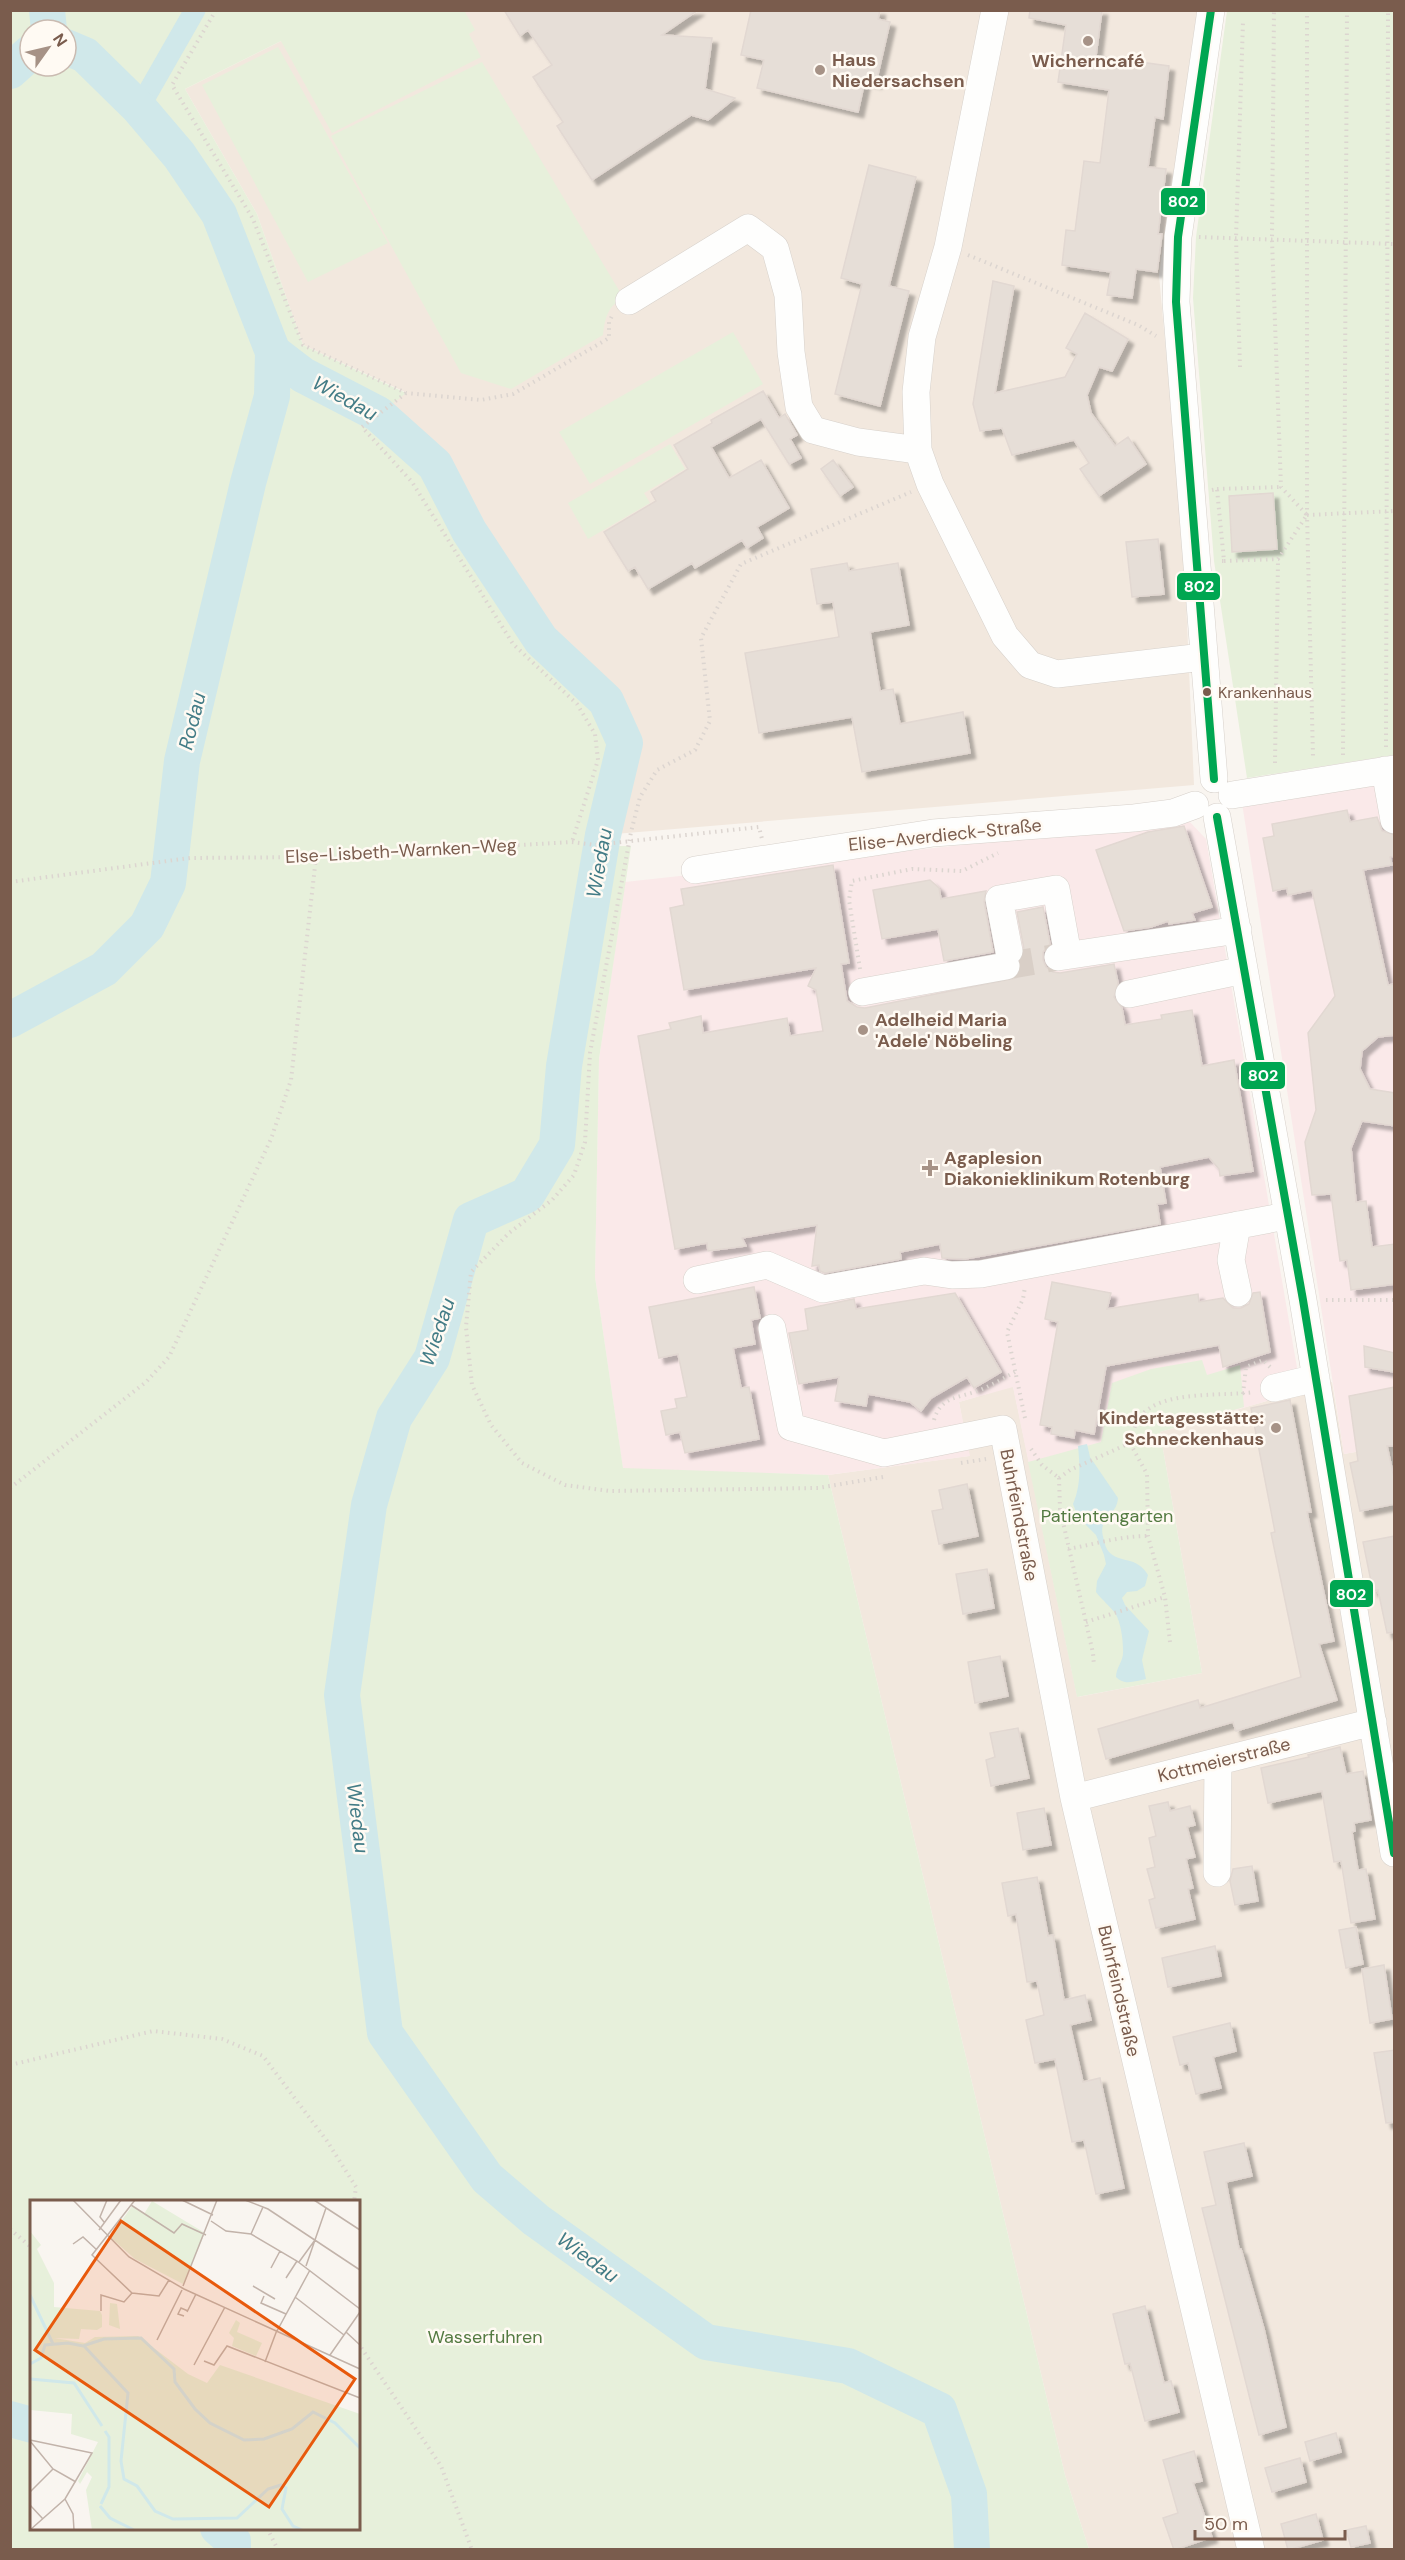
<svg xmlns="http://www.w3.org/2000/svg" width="1405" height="2560" font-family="'DM Sans',sans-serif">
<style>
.residential{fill:#f2e8de}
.medical{fill:#fae9e9}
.green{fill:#e7f0db;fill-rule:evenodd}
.water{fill:#d0e8ea}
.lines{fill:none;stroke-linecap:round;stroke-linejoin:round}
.canal{stroke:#d0e8ea;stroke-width:21}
.river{stroke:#d0e8ea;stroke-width:36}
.building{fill:#e6ded7;stroke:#e2d8d2;stroke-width:1.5;filter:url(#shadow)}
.minor-tunnel{stroke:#d9cfc7;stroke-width:27;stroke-dasharray:27 14;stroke-linecap:butt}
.minor-casing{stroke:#d7d1cb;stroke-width:28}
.path{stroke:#dcd5d0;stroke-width:4;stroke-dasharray:1.5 4.5;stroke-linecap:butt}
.minor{stroke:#fefefd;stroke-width:27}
.bus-1-casing{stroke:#fffaf3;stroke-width:12}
.bus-1{stroke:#00a651;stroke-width:8}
.poi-dot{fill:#a69286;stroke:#fffaf3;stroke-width:2}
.bus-dot{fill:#7a5c4d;stroke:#fffaf3;stroke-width:2}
.labels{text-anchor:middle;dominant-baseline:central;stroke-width:5;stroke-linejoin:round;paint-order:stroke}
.bus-label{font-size:16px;fill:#7a5c4d;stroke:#fffaf3;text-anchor:start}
.poi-label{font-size:18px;font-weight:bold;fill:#7a5c4d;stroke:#fffaf3;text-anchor:start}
.street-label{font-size:18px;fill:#7a5c4d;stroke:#fffaf3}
.park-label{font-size:18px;fill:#537a41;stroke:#fffaf3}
.water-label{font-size:20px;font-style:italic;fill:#437c86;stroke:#fffaf3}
.inset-river{fill:none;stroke:#d0e8ea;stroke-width:3}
.inset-road{fill:none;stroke:#c2b3aa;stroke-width:1.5}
.view{fill:#e8590c;fill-opacity:0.15;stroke:#e8590c;stroke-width:3}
.inset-edge{fill:none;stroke:#7a5c4d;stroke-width:3}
.line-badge{stroke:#fffaf3;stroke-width:2}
.badge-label{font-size:16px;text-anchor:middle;font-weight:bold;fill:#fff}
</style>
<defs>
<filter id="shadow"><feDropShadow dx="5.5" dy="5.5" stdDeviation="1.5" flood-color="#0004"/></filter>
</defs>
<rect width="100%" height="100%" fill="#f9f5f0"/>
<path class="residential" d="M464 11H1197L1159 275 1184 553 1194 785 603 835 541 640 378 414 405 392 303 345 257 214 185 89 287 38 474 30Z
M1332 1382 1344 1454 1394 1445V2549H1089L1065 2475 828 1475 969 1456 959 1402 1013 1386 1078 1697 1202 1673 1160 1432Z"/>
<path class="medical" d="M1394 780V1445L1344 1454 1242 803Z
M1188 820 1206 839 1301 1391 1160 1432 1202 1673 1077 1697 1013 1387 959 1402 970 1456 828 1475 623 1469 595 1277 599 1059 625 882Z"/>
<path class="green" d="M11 10H464L475 30 469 34 481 57 332 133 281 41 185 89 257 214 303 345 406 393 387 408 416 430 445 460 468 508 540 620 567 651 597 676 626 710 636 743 613 846H631L599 1059 595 1277 623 1468 828 1475 1065 2475 1089 2549H11ZM30 30H66V66H30ZM32 2202H358V2528H32Z
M1227 11H1394V755L1247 778 1214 561 1193 298 1196 237Z
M278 47 388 243 308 282 202 85Z
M482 62 623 297C608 307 605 317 603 335L511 389 461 373 331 136Z
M733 332 763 384 590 484 559 432Z
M670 444 685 469 644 493 650 503 588 539 568 503Z
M1202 1360 1207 1375 1240 1365 1244 1407 1160 1432 1202 1673 1077 1697 1028 1462 1101 1442 1112 1383 1151 1369Z"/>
<path class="water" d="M1087 1444 1090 1457 1118 1498C1117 1517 1096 1516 1104 1540 1105 1544 1106 1549 1109 1552 1120 1564 1136 1555 1148 1575L1145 1586 1137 1591 1127 1592 1122 1598 1125 1605 1149 1631 1142 1660 1146 1679C1136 1681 1124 1686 1116 1677 1116 1667 1124 1661 1123 1650 1123 1640 1121 1622 1115 1613 1110 1606 1102 1600 1096 1592L1097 1581 1106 1564 1104 1555 1096 1535 1078 1517 1073 1504C1081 1485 1080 1467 1078 1446Z"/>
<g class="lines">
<path class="canal" d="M139 108 195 10"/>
<path class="river" d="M47 10 49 30
M66 47 85 55 139 108 179 155 219 214 273 352 303 375 378 414 435 465 469 531 541 640 606 701 625 743 603 835 564 1066 557 1145 527 1195 471 1220 432 1358 394 1418 369 1505 342 1695 385 2033 487 2178 536 2220 706 2342 848 2366 939 2410 969 2494 972 2550
M10 71 30 53
M10 1020 104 969 147 926 168 883 182 761 248 483 272 396 273 352
M10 2419 32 2425
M218 2528 233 2541V2550"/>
</g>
<path class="building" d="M504 10H698L662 35 712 38 705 89 735 98 708 120 691 115 592 180 557 126 563 122 533 77 552 65 528 30 520 36Z
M751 10H880L878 19 890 22 876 83 865 80 858 112 757 88 764 60 741 55Z
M1030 10H1102L1096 56 1169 66 1163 119 1155 117 1148 167 1166 169 1158 234H1162L1157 272 1136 269 1132 298 1107 295 1111 272 1062 265 1066 230 1075 231 1084 161 1100 163 1109 90 1058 82 1066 25 1029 18Z
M869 165 916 177 889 286 909 291 880 406 835 394 862 284 841 278Z
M993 281 1014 286 995 393 1065 377 1077 354 1066 348 1085 313 1128 339 1112 371 1099 367 1087 395 1091 413 1115 446 1128 437 1146 464 1099 496 1080 469 1089 463 1074 440 1012 455 1002 428 980 431 973 404Z
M763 391 779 418 785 414 797 435 790 439 801 458 789 464 761 419 711 447 729 478 761 460 789 508 757 527 763 538 747 548 742 540 695 568 692 563 648 589 635 567 628 571 604 532 656 501 651 492 688 469 674 445 712 423 711 420Z
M833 460 853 487 840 496 821 469Z
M1273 493 1277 549 1232 552 1229 496Z
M1158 539 1164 594 1132 597 1126 542Z
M847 563 849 571 898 563 909 625 870 632 880 691 893 689 900 724 963 712 970 753 862 772 852 717 759 733 745 653 839 637 833 602 817 604 811 569Z
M1347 810 1350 822 1377 817 1382 831 1395 835V856L1390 857 1392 865 1363 870 1388 985 1395 984V1035L1378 1037 1362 1051 1360 1069 1370 1089 1395 1093V1126L1362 1121 1351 1148 1356 1202 1366 1201 1372 1247 1395 1244V1284L1351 1290 1347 1260 1340 1261 1331 1194 1312 1195 1305 1142 1316 1110 1308 1033 1335 996 1312 890 1288 895 1287 888 1273 891 1263 838 1274 836 1272 824Z
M1184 826 1212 907 1192 913 1195 920 1169 924 1168 921 1151 927 1124 931 1096 850 1148 832Z
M833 865 849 963 841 964 847 1001 857 1007 865 1008 1016 978 1021 971V961L1024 949 1017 912 1043 907 1050 944 1043 952V960L1046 967 1053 972 1060 973 1114 964 1118 983 1114 997 1122 1008 1125 1025 1162 1019 1161 1015 1192 1010 1202 1066 1234 1060 1253 1171 1220 1176 1219 1169 1209 1157 1160 1167 1166 1203 1157 1204 1160 1224 965 1259 942 1258 940 1244 900 1252 901 1259 825 1273 820 1271 819 1265 812 1266 817 1225 742 1238 746 1246 708 1251 707 1243 675 1249 638 1036 671 1029 669 1023 701 1016 703 1033 787 1018 790 1036 823 1031 816 990 808 986 816 968 684 990 670 908 684 905 681 889Z
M930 880 939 888 941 899 986 891 984 902 993 952 944 961 938 929 882 939 873 890Z
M1052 1282 1111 1293 1107 1309 1198 1294 1199 1302 1223 1298 1233 1308H1241L1249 1304 1253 1293 1260 1292 1270 1352 1223 1367 1219 1345 1106 1366 1094 1434 1075 1430 1074 1438 1051 1434 1052 1427 1040 1425 1058 1322 1045 1319Z
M754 1287 760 1318 751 1320 755 1344 733 1348 741 1388 749 1387 759 1439 685 1453 680 1432 666 1435 661 1411 677 1408 675 1399 687 1397 678 1354 659 1358 649 1307Z
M955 1293 1001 1372 974 1388 967 1377 931 1398 921 1411 910 1402 868 1394 866 1406 835 1401 839 1377 799 1384 789 1333 808 1330 805 1309 854 1299 856 1309Z
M1364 1346 1395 1353V1372L1365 1367Z
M1395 1387V1446H1387L1395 1482V1504L1360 1511 1350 1463 1358 1461 1349 1396Z
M1290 1400 1311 1512H1307L1334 1641 1319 1644 1337 1700 1236 1731 1233 1722 1106 1759 1098 1729 1198 1700 1200 1708 1301 1677 1271 1533 1275 1532 1251 1408Z
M967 1484 978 1536 939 1544 932 1511 943 1509 939 1490Z
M1395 1536V1632L1387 1633 1378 1590 1373 1591 1363 1542Z
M987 1569 994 1608 963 1614 956 1574Z
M1000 1656 1008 1696 975 1703 968 1662Z
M1018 1728 1029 1778 991 1786 986 1760 995 1757 990 1733Z
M1340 1747 1346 1774 1363 1771 1371 1820 1354 1823 1355 1831 1352 1832 1358 1870 1366 1869 1375 1919 1351 1923 1341 1861 1334 1862 1322 1791 1268 1803 1261 1768 1309 1757 1308 1755Z
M1168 1802 1170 1811 1190 1806 1195 1825 1187 1827 1195 1857 1186 1859 1193 1888 1188 1889 1195 1919 1156 1928 1149 1900 1155 1898 1147 1869 1155 1867 1149 1838 1156 1836 1149 1806Z
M1044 1808 1051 1845 1023 1850 1017 1813Z
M1252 1866 1258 1901 1235 1905 1230 1881 1233 1869Z
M1037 1877 1048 1936 1053 1935 1064 2000 1085 1995 1091 2020 1070 2025 1083 2082 1100 2078 1124 2188 1096 2194 1084 2140 1072 2142 1055 2059 1035 2063 1026 2020 1044 2015 1037 1981 1027 1982 1016 1914 1008 1916 1002 1883Z
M1356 1927 1363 1964 1346 1968 1339 1930Z
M1215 1946 1221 1976 1168 1987 1162 1958Z
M1384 1965 1392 2019 1370 2023 1362 1969Z
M1230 2023 1236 2051 1213 2057 1221 2088 1196 2094 1188 2063 1180 2065 1173 2037Z
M1395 2050V2122L1386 2123 1374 2053Z
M1244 2143 1252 2176 1226 2182 1239 2249H1241L1264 2329 1286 2427 1259 2435 1202 2208 1216 2205 1204 2152Z
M1145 2306 1164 2383 1171 2381 1179 2412 1145 2421 1130 2363 1125 2364 1113 2314Z
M1336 2433 1341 2452 1310 2461 1305 2442Z
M1194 2451 1202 2481 1193 2483 1212 2537 1174 2550 1163 2518 1178 2513 1163 2460Z
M1300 2458 1306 2482 1272 2492 1265 2468Z
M1316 2514 1323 2540 1288 2550 1281 2524Z
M1366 2526 1370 2543 1351 2547 1346 2530Z"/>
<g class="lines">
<path class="minor-tunnel" d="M1006 966 1058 957"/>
<defs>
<path id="minor" d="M995 10 948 247 922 337 916 392 918 450 930 484 1005 636 1030 665 1057 674 1203 657
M1211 10 1178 237 1176 302 1214 779
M629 301 748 228 775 248 788 295 791 352 799 407 813 430 858 442 918 450
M1385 770 1394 820
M1232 795 1394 769
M1217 817 1303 1300 1394 1853
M695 870 933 833 1134 818 1173 813 1195 805
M1009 951 999 899 1056 889 1068 955
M1058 957 1238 930
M862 992 1006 966
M1129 994 1244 970
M1237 1225 1231 1260 1238 1293
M697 1280 767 1265 823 1289 924 1271 952 1275 981 1274 1286 1216
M772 1328 791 1427 884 1453 1003 1429 1074 1798 1251 2550
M1274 1388 1316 1378
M1074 1798 1373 1722
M1217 1873 1218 1762"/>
</defs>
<use href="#minor" class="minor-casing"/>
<path class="path" d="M216 10 172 85 253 219 303 345 406 393 481 400 513 394 609 338V322L612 316
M1307 10V515L1313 756
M1199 237 1394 244
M968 255 1138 325 1156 336
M1240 367 1236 238 1243 22
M406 393 362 427 412 482 513 644 577 704 595 734 598 760 572 842
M1217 489 1281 487
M1212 490 1217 489 1224 561H1222
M1307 515 1394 511
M1224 561 1278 559 1307 515 1281 487 1272 240 1274 10
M1386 747 1388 10
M1343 755 1347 10
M1275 763 1278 560
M10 882 190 858 316 857 572 842 595 845 759 827 762 839
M860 969 849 900 852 881 912 869 962 871 998 853
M1326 1300H1394
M1243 1394 1246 1367 1263 1360 1270 1367
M1025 1418 1007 1332 1023 1299 1025 1287
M934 1420C941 1395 961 1398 980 1390 992 1385 1004 1378 1015 1372
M1031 1449 1042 1465 1059 1478
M961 1463 986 1459
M883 1477 818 1488 610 1491 565 1485 522 1463 491 1425 472 1385 466 1327 471 1272 509 1233 552 1200 574 1175 585 1142 590 1053 631 832 640 797 657 770 695 750 710 721 701 638 741 564 911 492
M1059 1478 1060 1509 1093 1653 1094 1666
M1059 1478 1070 1470 1130 1443
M10 1488 146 1382 169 1357 271 1139 291 1080 316 857
M1068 1549C1096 1544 1120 1536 1148 1536
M1086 1622 1165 1597
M1170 1642 1165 1597 1148 1536 1147 1474 1130 1443C1133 1435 1134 1424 1140 1417 1162 1389 1222 1397 1254 1392
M10 2065 153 2031 222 2039 263 2056 327 2141 356 2187 354 2202
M10 2229 32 2248
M358 2343 441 2466 472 2550
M267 2528 278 2550"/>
<use href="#minor" class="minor"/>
<defs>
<path id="bus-1" d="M1211 10 1178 237 1176 302 1214 779
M1217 817 1303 1300 1394 1853"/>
</defs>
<use href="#bus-1" class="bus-1-casing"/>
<use href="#bus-1" class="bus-1"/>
</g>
<g class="poi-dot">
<circle cx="1088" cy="41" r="6"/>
<circle cx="820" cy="70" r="6"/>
<circle cx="863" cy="1030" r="6"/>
<path d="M927 1159h6v6h6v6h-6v6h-6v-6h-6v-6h6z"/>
<circle cx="1276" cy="1428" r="6"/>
</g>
<circle class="bus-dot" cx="1207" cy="692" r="5"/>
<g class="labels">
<g class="bus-label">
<text x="1218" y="692">Krankenhaus</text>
</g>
<g class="poi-label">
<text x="832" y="60">Haus<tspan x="832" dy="21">Niedersachsen</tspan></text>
<text x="1088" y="61" text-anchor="middle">Wicherncafé</text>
<text x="875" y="1020">Adelheid Maria<tspan x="875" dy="21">'Adele' Nöbeling</tspan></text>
<text x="944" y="1158">Agaplesion<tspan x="944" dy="21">Diakonieklinikum Rotenburg</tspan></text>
<text x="1264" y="1418" text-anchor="end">Kindertagesstätte:<tspan x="1264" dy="21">Schneckenhaus</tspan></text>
</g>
<g class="street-label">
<text transform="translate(945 835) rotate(-6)">Elise-Averdieck-Straße</text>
<text transform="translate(401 851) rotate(-3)">Else-Lisbeth-Warnken-Weg</text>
<text transform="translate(1019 1515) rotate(79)">Buhrfeindstraße</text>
<text transform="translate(1224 1760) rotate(-14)">Kottmeierstraße</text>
<text transform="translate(1119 1991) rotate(77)">Buhrfeindstraße</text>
</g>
<g class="park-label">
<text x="1107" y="1516">Patientengarten</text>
<text x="485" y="2337">Wasserfuhren</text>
</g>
<g class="water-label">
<text transform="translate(345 398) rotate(29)">Wiedau</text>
<text transform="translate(192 721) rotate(-76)">Rodau</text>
<text transform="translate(599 863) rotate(-80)">Wiedau</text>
<text transform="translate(437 1332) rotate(-71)">Wiedau</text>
<text transform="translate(358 1818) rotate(83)">Wiedau</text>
<text transform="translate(588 2257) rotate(36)">Wiedau</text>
</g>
</g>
<g transform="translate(30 2200)">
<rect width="330" height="330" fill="#f9f5f0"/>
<path d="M122 1 175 33 153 84 105 59 80 37 102 6 114 14ZM0 31 11 45 7 49 24 83V107L70 111 72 115V127L67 130 51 129 49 139 24 138 55 143 65 137 108 136 158 174 177 183 190 165 330 214V330H62L56 290 62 277 57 272 50 284 48 281 68 242 41 234 42 214 0 210ZM80 103 87 104 90 129 79 125ZM206 120 210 123 207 132 232 143 226 156 202 146 204 138 199 133Z" fill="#e7f0db"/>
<path class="inset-river" d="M0 95 23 144M54 146 98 193 91 261 94 279 107 286 125 311 143 319 207 318 238 289 251 285 256 288 252 309 263 326 272 330M0 164 11 158 15 145 38 143 53 146 74 139 111 138 144 169 145 182 165 209 180 223 214 240 234 239 262 229 283 212 305 223 330 248M0 179 44 183 72 226M71 304 79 287V237L75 231M70 306 80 318 104 330"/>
<path class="inset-road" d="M43 0 99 57 154 89 151 87M105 0 62 55 102 93 129 96 139 80M152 0 183 15M215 0 238 9 330 70M284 0 330 30M101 5 144 33 152 24 176 35M181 21 196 31 221 34 267 61 330 109M74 22 70 17 77 0M69 30 91 0M221 34 233 7M43 44 53 37 67 50M269 62 285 40M276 66 296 8M241 68 250 51M256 78 267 61M153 86 187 0M223 86 245 99M154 89 330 169M234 96 231 103 256 114M265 97 314 135M71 111V95L94 102 102 93M157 112 166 94M154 116 148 114 151 108 158 111M247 131 280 70M316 132 330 145M127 140 152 90M300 155 330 112M174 161 184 165 197 146 330 198M235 162 247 130M164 165 195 107M0 240 62 253 35 299 0 330M0 241 23 269 46 282M0 292 23 269M35 299 43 314 44 330M0 305 13 319"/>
<path class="view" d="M91 21 325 179 239 307 5 150Z"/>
<rect width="330" height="330" class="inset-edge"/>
</g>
<g class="line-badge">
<rect x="1160" y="187" width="46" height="29" rx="6" fill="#00a651"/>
<rect x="1176" y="572" width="45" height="29" rx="6" fill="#00a651"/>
<rect x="1240" y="1061" width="46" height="29" rx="6" fill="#00a651"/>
<rect x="1329" y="1579" width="45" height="29" rx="6" fill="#00a651"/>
</g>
<g class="badge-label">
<text x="1183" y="207">802</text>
<text x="1199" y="592">802</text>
<text x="1263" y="1081">802</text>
<text x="1351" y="1600">802</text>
</g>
<rect width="1405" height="2560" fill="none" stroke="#7a5c4d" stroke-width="24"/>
<g transform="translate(48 48) rotate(56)"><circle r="28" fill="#fffaf3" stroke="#cabbb1" stroke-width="1.5"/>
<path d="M0-4.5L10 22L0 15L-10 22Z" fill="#a69286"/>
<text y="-9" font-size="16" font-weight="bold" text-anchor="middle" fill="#7a5c4d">N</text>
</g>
<path d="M1195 2530v9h150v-9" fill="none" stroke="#7a5c4d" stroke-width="3"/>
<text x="1204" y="2530" font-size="18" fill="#7a5c4d" stroke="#fffaf3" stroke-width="4.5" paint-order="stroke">50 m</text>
</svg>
